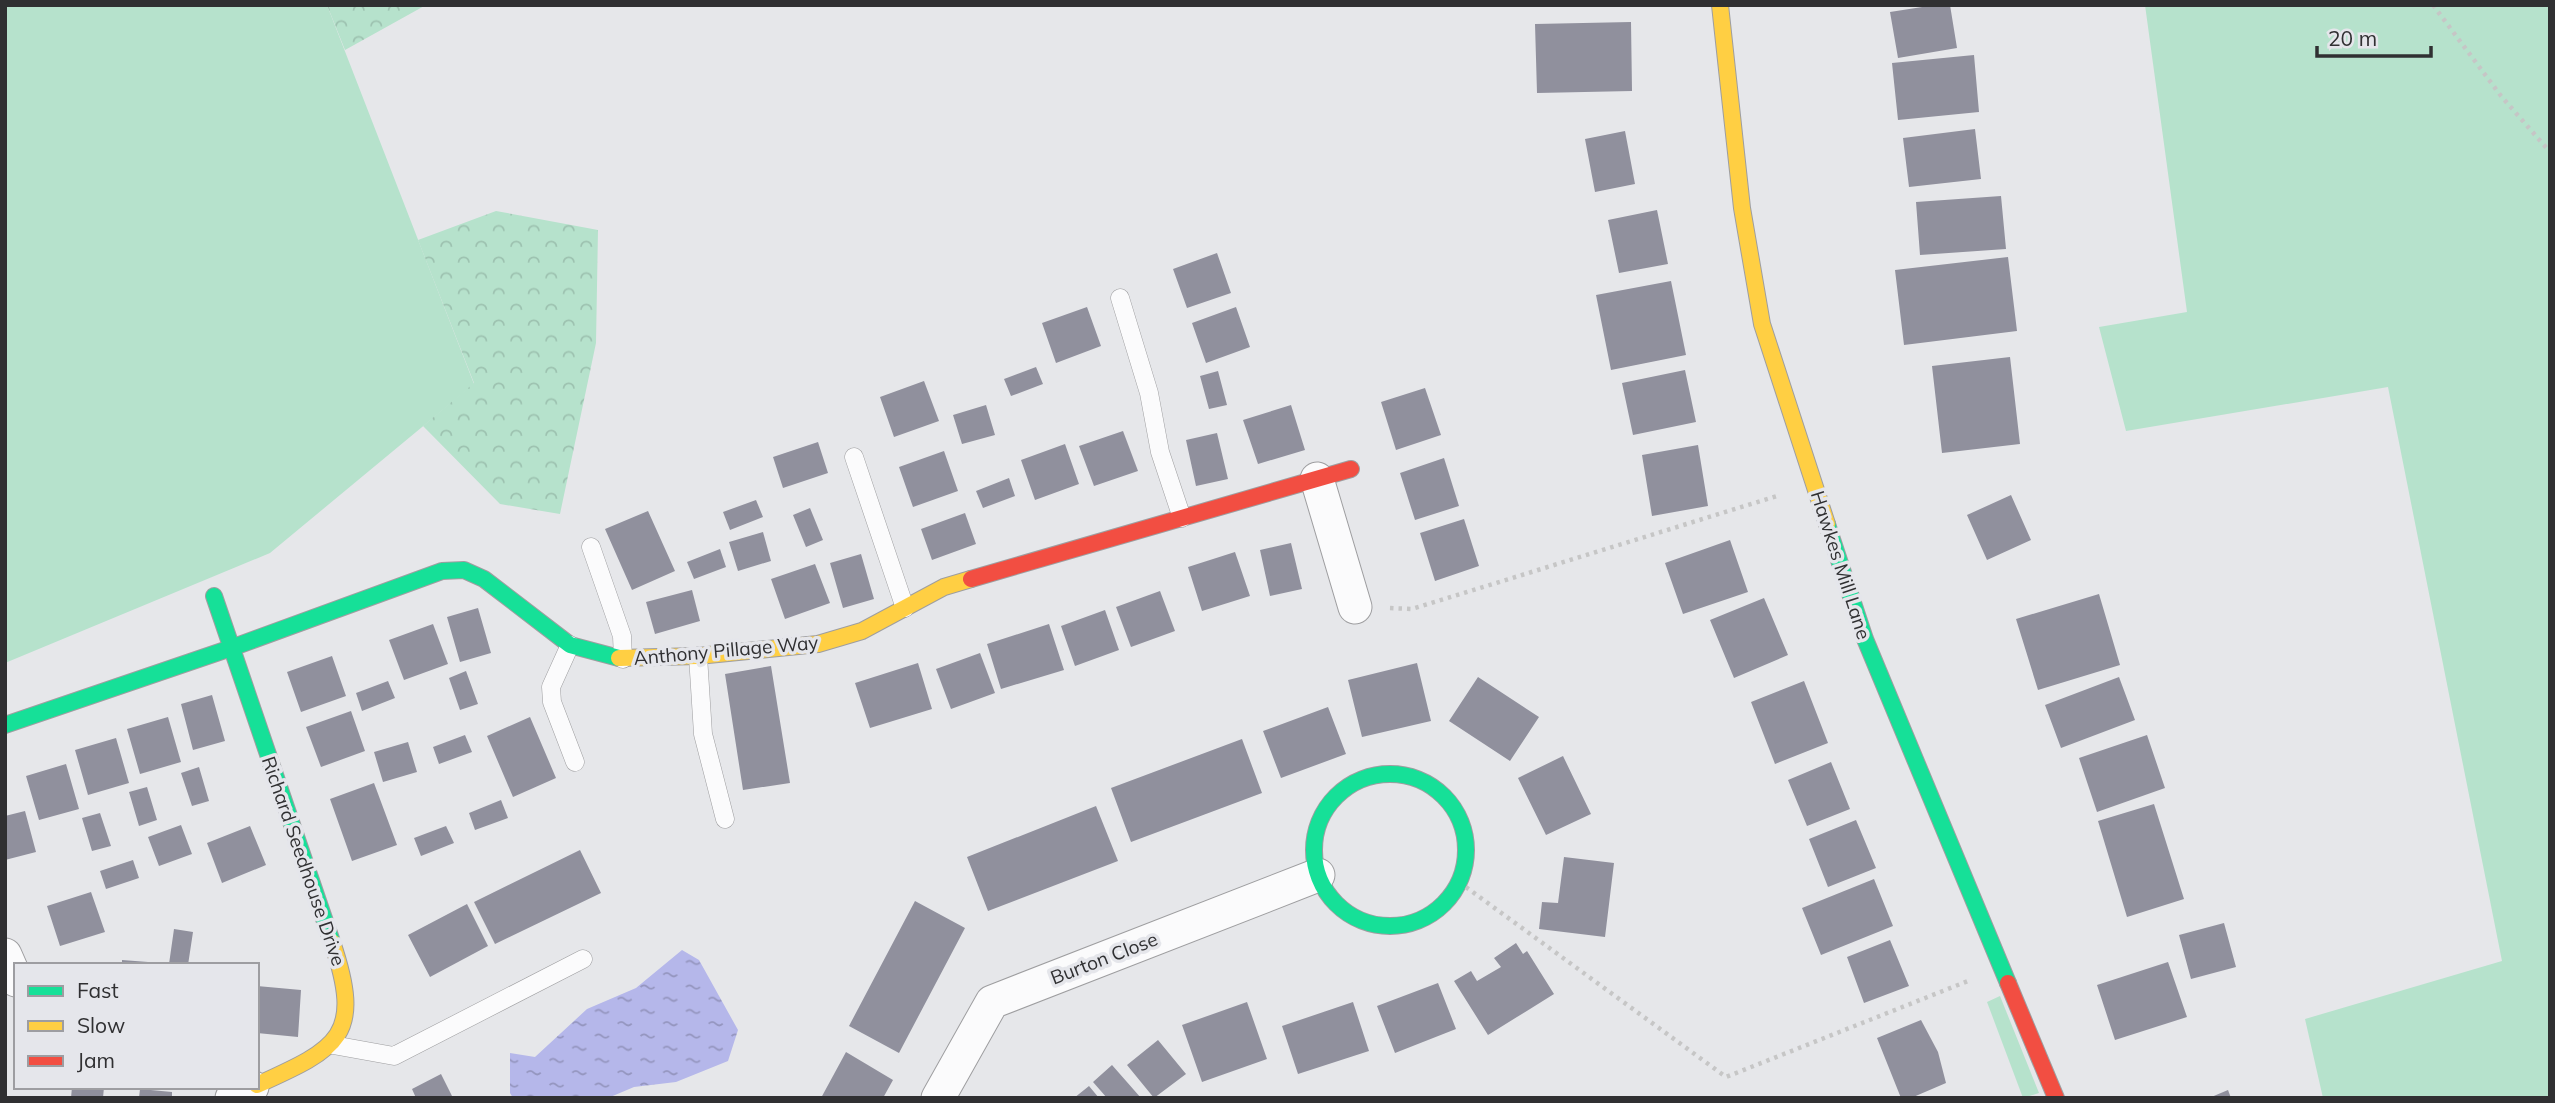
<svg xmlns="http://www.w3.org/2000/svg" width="2555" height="1103" font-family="Mulish,sans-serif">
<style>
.grass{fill:#b6e2cc}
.forest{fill:url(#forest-crowns)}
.water{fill:url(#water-ripples)}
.building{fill:#90909d}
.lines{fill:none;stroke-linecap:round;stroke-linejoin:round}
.lane-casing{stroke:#9e9ea0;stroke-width:19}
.street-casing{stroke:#9e9ea0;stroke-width:35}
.fast-casing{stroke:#9e9ea0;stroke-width:18}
.slow-casing{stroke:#9e9ea0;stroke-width:18}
.jam-casing{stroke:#9e9ea0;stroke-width:18}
.path{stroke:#c6c6c6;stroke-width:4.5;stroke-dasharray:3.5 5;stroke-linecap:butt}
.lane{stroke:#fbfbfc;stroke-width:18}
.street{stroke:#fbfbfc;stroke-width:33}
.fast{stroke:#16e098;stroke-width:16}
.slow{stroke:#ffcf43;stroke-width:16}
.jam{stroke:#f24e42;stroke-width:16}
.labels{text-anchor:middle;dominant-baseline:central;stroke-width:7;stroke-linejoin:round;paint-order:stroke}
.street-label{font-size:19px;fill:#303032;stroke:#e5e6eb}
</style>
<defs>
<pattern id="forest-crowns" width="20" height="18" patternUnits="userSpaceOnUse" patternTransform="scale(1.75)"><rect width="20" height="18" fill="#b6e2cc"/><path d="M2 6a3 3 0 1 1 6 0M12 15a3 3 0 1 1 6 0" fill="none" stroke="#9dc2b0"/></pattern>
<pattern id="water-ripples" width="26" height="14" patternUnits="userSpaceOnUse" patternTransform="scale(1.75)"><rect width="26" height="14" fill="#b5b7ea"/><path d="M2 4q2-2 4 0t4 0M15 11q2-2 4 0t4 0" fill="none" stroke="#9495be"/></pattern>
</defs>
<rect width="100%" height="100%" fill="#e6e7ea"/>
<path class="grass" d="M5 5H327L474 384 270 553 5 663Z
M2145 5H2550V1098H2323L2305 1019 2502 961 2388 387 2126 431 2099 327 2187 312Z
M2000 996 2039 1093 2023 1098 1987 1002Z"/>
<path class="forest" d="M327 5H426L345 50Z
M496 211 598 230 596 343 560 514 500 504 423 426 474 383 418 240Z"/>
<path class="water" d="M682 950 699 960 738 1030 728 1061 676 1082 634 1087 608 1098H513L510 1093V1053L535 1057 587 1009 636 988Z"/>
<path class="building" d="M1935 5H1950L1957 48 1898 58 1890 12Z
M1631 22 1632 91 1537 93 1535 24Z
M1974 55 1979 112 1898 120 1892 63Z
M1975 129 1981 179 1909 187 1903 138Z
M1625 131 1635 184 1595 192 1585 139Z
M2001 196 2006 249 1920 255 1916 202Z
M1657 210 1668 264 1619 273 1608 220Z
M1217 253 1231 293 1187 308 1173 269Z
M2008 257 2017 331 1904 345 1895 270Z
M1671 281 1686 355 1611 370 1596 295Z
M1087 307 1101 346 1056 363 1042 323Z
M1236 307 1250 347 1206 363 1192 323Z
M2010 357 2020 444 1942 453 1932 366Z
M1036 367 1043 384 1011 396 1004 379Z
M1685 370 1696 422 1633 435 1622 383Z
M1218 371 1227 405 1209 409 1200 376Z
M924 381 939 421 894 437 880 397Z
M1425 388 1441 435 1396 450 1381 402Z
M986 405 995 435 962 444 953 415Z
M1291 405 1305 450 1258 464 1243 420Z
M1123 431 1138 471 1094 486 1079 446Z
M1217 433 1228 479 1196 486 1186 440Z
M818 442 828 473 783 488 773 457Z
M1065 444 1079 484 1035 500 1021 460Z
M1698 445 1708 506 1652 516 1642 455Z
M944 451 958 491 913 507 899 467Z
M1444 458 1459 506 1415 520 1400 473Z
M1009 478 1015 496 983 508 976 491Z
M2011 495 2031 540 1987 560 1967 515Z
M756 500 763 517 730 530 723 512Z
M810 508 823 540 806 547 793 515Z
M648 511 675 571 632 590 605 529Z
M965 513 976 544 932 560 921 529Z
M1464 519 1479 566 1435 581 1420 533Z
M763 532 771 561 738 571 729 542Z
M1730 540 1748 592 1683 614 1665 563Z
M1291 543 1302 589 1270 596 1260 550Z
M720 549 726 567 694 579 687 562Z
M1235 552 1250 596 1202 611 1188 567Z
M861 554 874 599 843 608 830 563Z
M815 564 830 603 785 619 771 579Z
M692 590 700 621 655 634 646 602Z
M1160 591 1175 631 1131 647 1116 607Z
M2099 594 2120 665 2038 690 2016 619Z
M1764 598 1788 655 1734 678 1710 620Z
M478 608 491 653 460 662 447 617Z
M1105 610 1119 650 1075 666 1061 626Z
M433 624 448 664 404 680 389 640Z
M1049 624 1064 670 1001 689 987 644Z
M980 653 995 693 951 709 936 669Z
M332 656 346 696 301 712 287 672Z
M918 663 932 709 870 728 855 683Z
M1417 663 1431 721 1362 737 1348 680Z
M771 666 790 783 743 790 725 674Z
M466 671 478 704 460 710 449 678Z
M1478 677 1539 717 1510 761 1449 721Z
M2119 677 2135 720 2061 748 2045 705Z
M388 681 395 698 362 711 356 693Z
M1804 681 1828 743 1775 764 1751 702Z
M212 695 225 741 193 750 181 704Z
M1328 707 1346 754 1281 778 1263 731Z
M351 711 365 751 321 767 306 727Z
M168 717 181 762 140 774 127 729Z
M530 717 556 778 513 797 487 736Z
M465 735 472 752 439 764 433 747Z
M2147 735 2165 788 2097 812 2079 758Z
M116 738 129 783 88 795 75 750Z
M1242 739 1262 793 1131 842 1111 788Z
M408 742 417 772 383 782 374 752Z
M1563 756 1591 814 1546 835 1518 778Z
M1831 762 1850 809 1807 826 1788 780Z
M66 764 79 809 39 820 26 776Z
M199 767 209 801 192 806 181 773Z
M374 783 397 845 352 861 330 799Z
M147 787 157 820 139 826 129 792Z
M501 800 508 818 475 830 469 813Z
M2154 804 2184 899 2127 917 2098 821Z
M1096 806 1118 861 988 911 967 857Z
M25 811 36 852 5 860V816Z
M100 813 111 846 92 851 82 818Z
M1856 820 1876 868 1828 887 1809 839Z
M181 825 192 854 159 866 148 837Z
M250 826 266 865 222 883 207 843Z
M446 826 454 843 421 856 414 838Z
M580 850 601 893 495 944 474 902Z
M1564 857 1614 863 1605 937 1539 929 1542 902 1558 903Z
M133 860 139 878 106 889 100 871Z
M1874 879 1893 926 1821 955 1802 908Z
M91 892 105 932 60 946 47 906Z
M915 901 965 928 899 1053 849 1026Z
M467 904 488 946 430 977 408 935Z
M2224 923 2236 967 2191 979 2179 935Z
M174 929 193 932 188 965 169 964Z
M1890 940 1909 986 1864 1003 1847 957Z
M1516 943 1523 954 1527 951 1554 994 1488 1035 1454 981 1471 971 1477 981 1501 967 1494 958Z
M122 960 161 963V965H122Z
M2168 962 2187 1017 2115 1040 2097 985Z
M1438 983 1456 1029 1395 1053 1377 1006Z
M257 986 301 990 298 1037 257 1033Z
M1247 1002 1267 1059 1202 1082 1182 1025Z
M1353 1002 1369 1051 1298 1074 1282 1026Z
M1921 1020 1938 1052 1946 1083 1911 1098H1901L1877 1038Z
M1158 1040 1186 1074 1154 1098 1127 1065Z
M846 1052 893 1080 883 1098H821Z
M1112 1065 1141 1098H1107L1093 1082Z
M441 1074 453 1098H416L412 1089Z
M1089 1086 1099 1098H1074Z
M72 1087H104L103 1098H71Z
M140 1089 172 1092V1098H139Z
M2228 1090 2231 1098H2209Z"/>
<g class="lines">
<defs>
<path id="lane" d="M1120 298 1149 393 1160 452 1182 518
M854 457 905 608
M591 547 622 636 623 659
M570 645 551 687 552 702 575 762
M698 656 703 734 725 819
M333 1045 394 1056 583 959"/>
<path id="street" d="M1317 479 1355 607
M5 955 16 980
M232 1098 252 1087
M938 1098 992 1002 1318 875"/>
<path id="fast" d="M1827 524 1865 639 2008 983
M214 596 332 942
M5 725 231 648 442 571 464 570 484 579 570 645 619 658
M1314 850a76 76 0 1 1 152 0a76 76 0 1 1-152 0Z"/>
<path id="slow" d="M1720 5 1742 208 1762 324 1827 524
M619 658 698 656 818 644 862 631 944 587 971 579
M257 1085C339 1048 364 1036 332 942"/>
<path id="jam" d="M971 579 1351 469
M2008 983 2056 1098"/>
</defs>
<use href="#lane" class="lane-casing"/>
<use href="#street" class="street-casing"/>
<use href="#fast" class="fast-casing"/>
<use href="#slow" class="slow-casing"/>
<use href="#jam" class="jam-casing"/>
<path class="path" d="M2433 5 2501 96 2550 152
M1390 608 1412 609 1777 496
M1459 882 1726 1077 1968 981"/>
<use href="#lane" class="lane"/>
<use href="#street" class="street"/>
<use href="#fast" class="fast"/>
<use href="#slow" class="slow"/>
<use href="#jam" class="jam"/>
</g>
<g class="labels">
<g class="street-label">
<text transform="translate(1841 565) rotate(72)">Hawkes Mill Lane</text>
<text transform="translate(726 650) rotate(-5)">Anthony Pillage Way</text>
<text transform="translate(304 861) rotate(71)">Richard Seedhouse Drive</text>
<text transform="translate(1104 958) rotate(-21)">Burton Close</text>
</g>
</g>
<rect width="2555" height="1103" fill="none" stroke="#303032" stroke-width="14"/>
<rect x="14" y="963" width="245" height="126" fill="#e5e6eb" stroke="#9d9da1" stroke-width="2"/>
<rect x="28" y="986" width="35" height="10" fill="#16e098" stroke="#9d9da1" stroke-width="2"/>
<text x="77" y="998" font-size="21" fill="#303032">Fast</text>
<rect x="28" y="1021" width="35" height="10" fill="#ffcf43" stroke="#9d9da1" stroke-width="2"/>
<text x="77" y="1033" font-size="21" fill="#303032">Slow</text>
<rect x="28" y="1056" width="35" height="10" fill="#f24e42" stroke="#9d9da1" stroke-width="2"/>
<text x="77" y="1068" font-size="21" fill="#303032">Jam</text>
<path d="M2317 46v10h114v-10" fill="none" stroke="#303032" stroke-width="3.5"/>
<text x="2328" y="46" font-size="21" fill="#303032" stroke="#e5e6eb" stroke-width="5" paint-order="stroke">20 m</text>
</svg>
